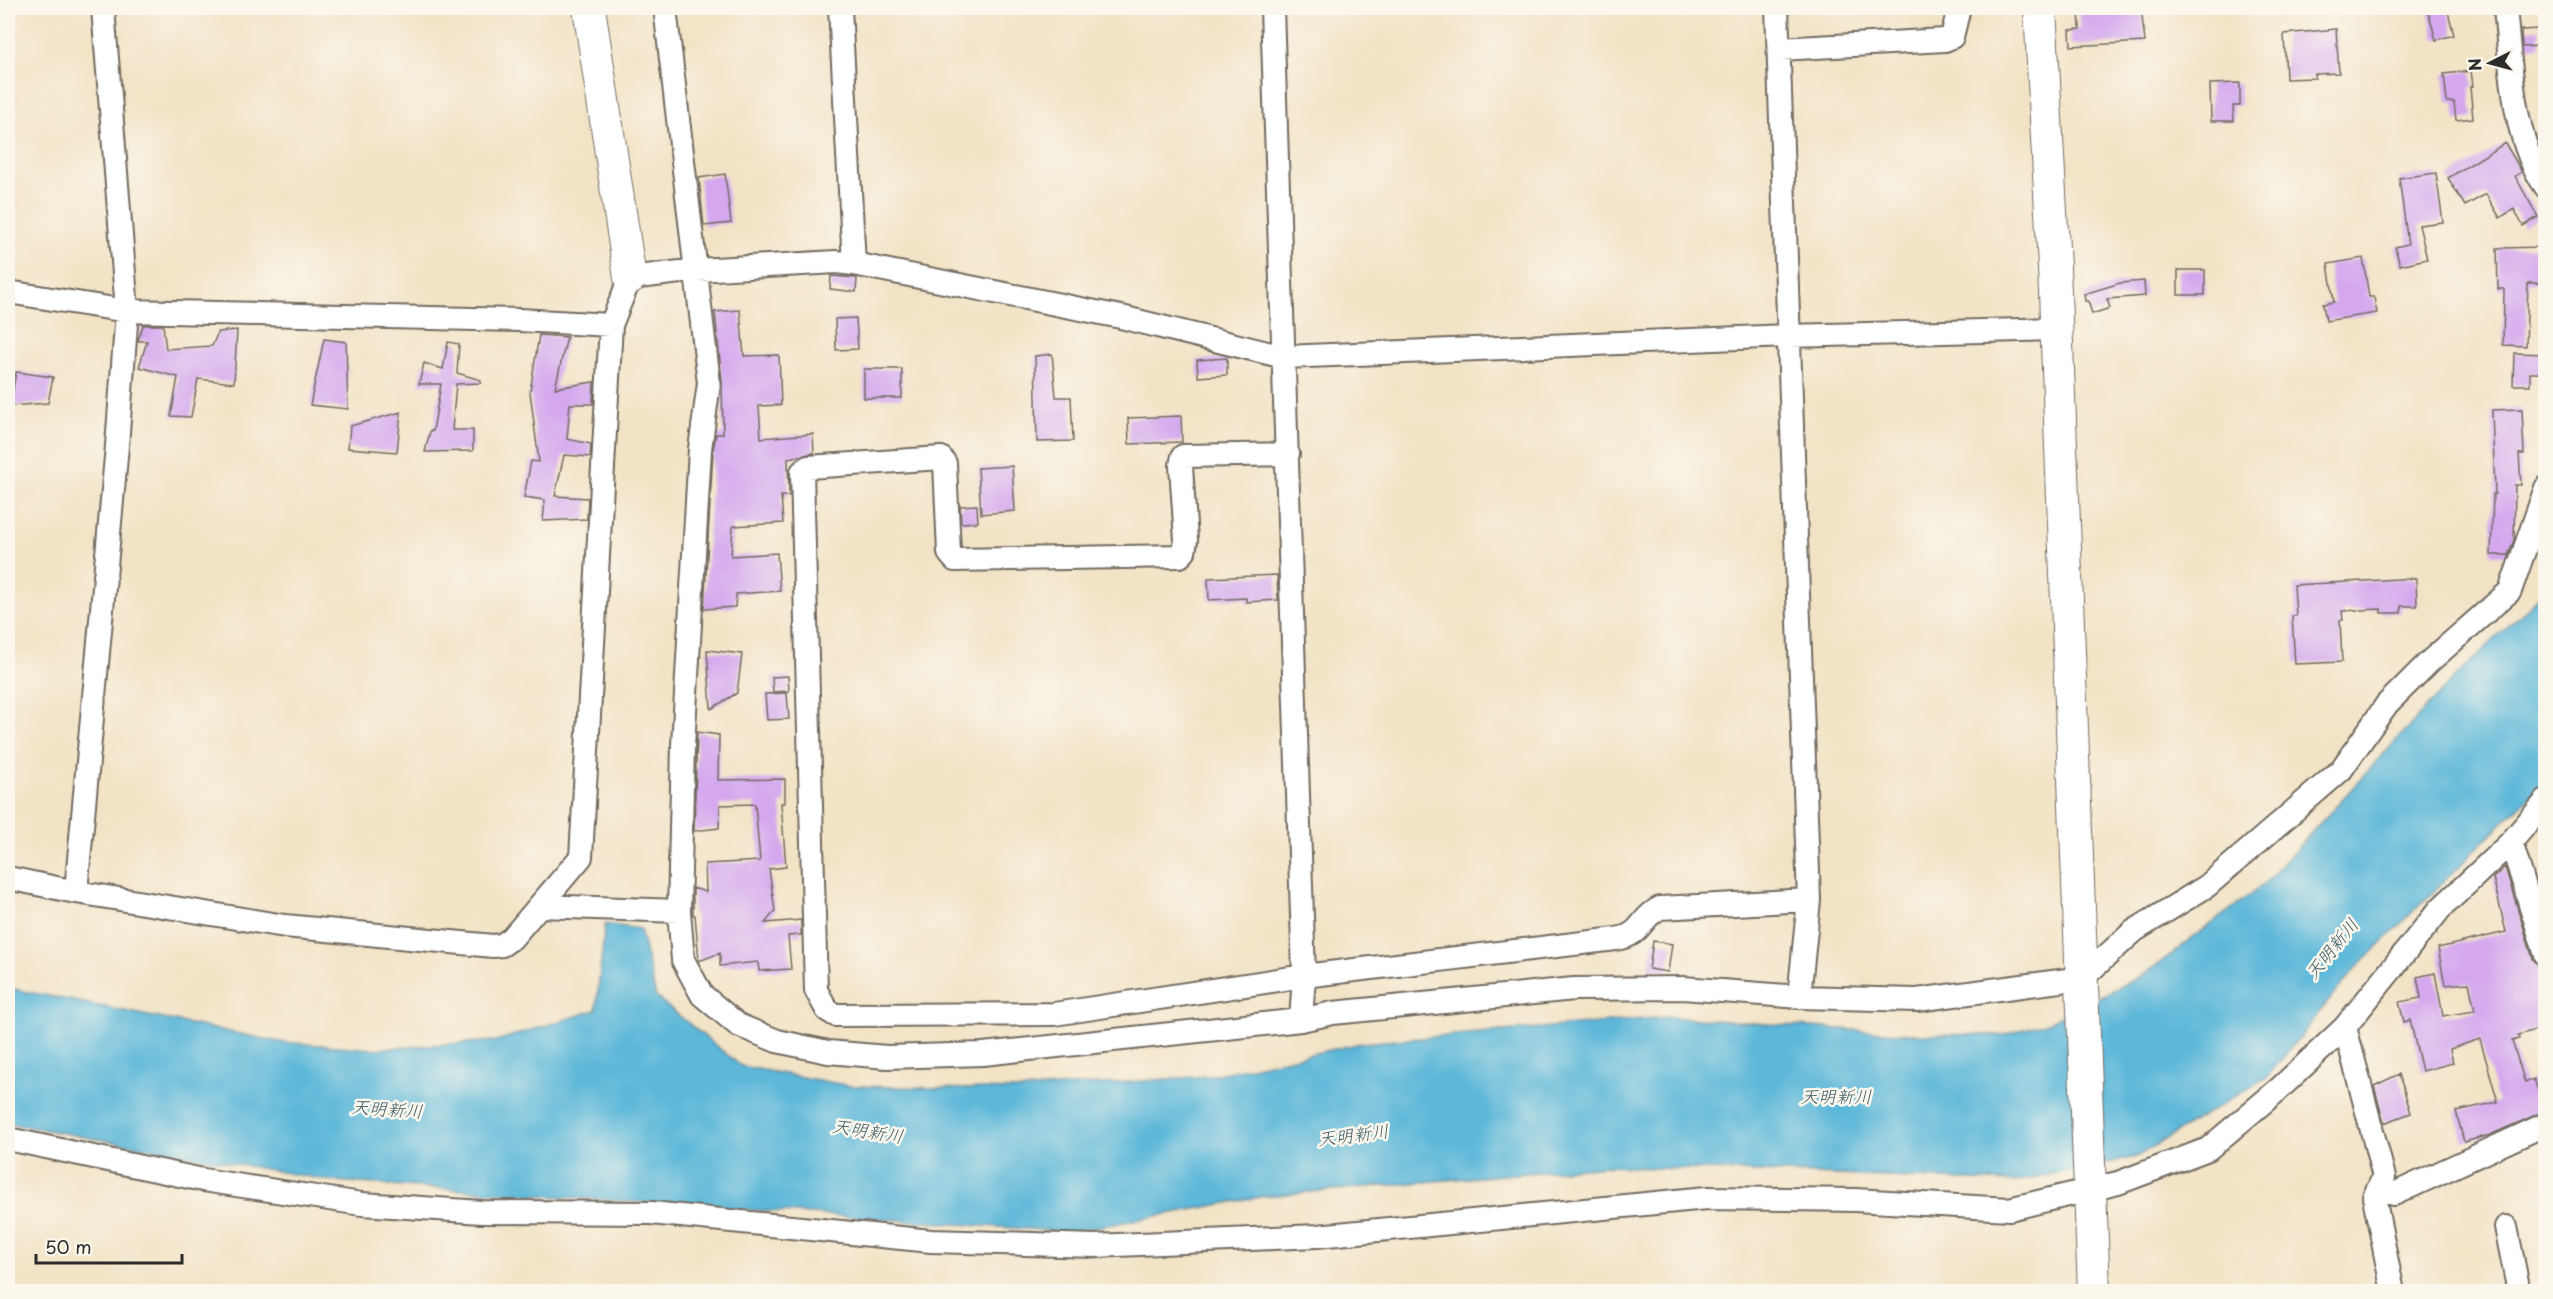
<svg xmlns="http://www.w3.org/2000/svg" width="2553" height="1299" font-family="'Playpen Sans','Klee One',sans-serif">
<style>
.water{fill:#5bb7d9;stroke:#437182;stroke-width:1.5}
.building{fill:#d4a7ee}
.lines{fill:none;stroke-linecap:round;stroke-linejoin:round}
.street-casing{stroke:#716b61;stroke-width:26}
.secondary-casing{stroke:#716b61;stroke-width:34}
.street{stroke:#fff;stroke-width:22}
.secondary{stroke:#fff;stroke-width:32}
.labels{text-anchor:middle;dominant-baseline:central;stroke-width:5;stroke-linejoin:round;paint-order:stroke}
.water-label{font-size:18px;font-style:italic;fill:#3c5c68;stroke:#fbf7ec}
</style>
<rect width="100%" height="100%" fill="#fbf7ec"/>
<filter id="ink" filterUnits="userSpaceOnUse"><feTurbulence type="fractalNoise" baseFrequency=".0167" numOctaves="2"/><feDisplacementMap in="SourceGraphic" scale="12" xChannelSelector="R" yChannelSelector="G"/><feConvolveMatrix kernelMatrix="1 2 1 2 8 2 1 2 1" color-interpolation-filters="sRGB"/></filter>
<filter id="wash" filterUnits="userSpaceOnUse"><feTurbulence type="fractalNoise" baseFrequency=".008" numOctaves="4" result="noise"/><feDisplacementMap in="SourceGraphic" scale="24" xChannelSelector="R" yChannelSelector="G"/><feGaussianBlur stdDeviation="1.35" result="paint"/><feColorMatrix in="noise" values="0 0 0 0 0 0 0 0 0 0 0 0 0 0 0 0 0 1.4 0 .05"/><feComposite in="paint" operator="in"/></filter>
<g filter="url(#wash)">
<rect width="100%" height="100%" fill="#f2e3c6"/>
<path class="water" d="M2545 591V785L2522 804 2354 970 2267 1077 2136 1157 2015 1182 1607 1166 1265 1196 1070 1232 332 1181 8 1123V988L280 1042 375 1049 496 1041 596 1010 605 924 640 929 656 997 741 1066 851 1086 1017 1090 1209 1076 1362 1043 1668 1017 1911 1034 2003 1035 2049 1022 2145 974 2264 884 2450 682Z"/>
<g id="blocks">
<path class="building" d="M2079 8H2141L2145 42 2071 46 2070 30 2080 29Z
M2427 8H2447L2454 35 2436 40Z
M2336 29 2339 73 2315 74V78L2286 79 2284 34Z
M2539 29 2540 46 2522 47 2521 30Z
M2471 71 2473 86 2470 87 2473 118 2456 120 2454 102H2447L2444 74Z
M2240 83V106H2233L2234 121H2211L2210 84Z
M2505 143 2522 172 2515 176 2538 217 2523 226 2514 209 2500 218 2486 194 2465 206 2448 178Z
M2436 173 2443 222 2419 225 2427 259 2400 265 2395 247 2408 244 2399 178Z
M725 174 731 223 704 226 699 178Z
M2546 247V283H2528L2526 346 2503 345 2504 289H2498L2497 248Z
M2363 258 2369 297H2374L2377 313 2326 321 2323 304 2334 302 2328 264Z
M2178 270H2205V295H2178Z
M831 276 857 278 856 292 830 289Z
M2144 281 2145 296 2107 299 2110 308 2092 314 2088 301H2085L2084 294 2120 283Z
M740 310 744 356 779 355 781 405 759 406 761 438 813 434 814 453 788 458 789 496H781L783 523 733 526 731 556 777 553 780 591 736 594 735 607 704 609 713 450 716 434H723L722 381 715 312Z
M856 318 858 349 836 350 835 319Z
M143 325H163L166 349 212 346 218 332 237 330 234 383 198 379 191 417 171 416 178 377 139 367 147 341H138Z
M539 335 567 337 555 388 594 382 593 404H570L567 439 591 444 590 457 564 455 555 496 588 498 587 519 543 521 545 500 524 497 531 461 539 462 530 392Z
M324 339 346 342 348 409 310 405Z
M448 342 459 344 457 373 481 380V383L456 384 452 430H473V451L425 452 430 431H433L441 384H419L424 363 443 369Z
M2514 353 2546 354V373H2530V385H2513Z
M1052 354 1056 397H1071L1073 441 1037 442 1035 356Z
M1227 358V375L1198 377 1197 360Z
M864 369H902V398H864Z
M16 372 53 377 48 403 10 406Z
M2522 409 2524 454H2519L2521 485H2515L2514 540 2508 555H2491L2493 494H2495L2492 410Z
M401 412 397 452 348 448 350 426Z
M1181 416 1182 442 1129 444 1128 418Z
M1012 466 1015 511 981 514 978 468Z
M977 505 978 522 961 523 960 506Z
M1277 575 1278 600 1246 602V598L1209 600 1208 578Z
M2416 578 2417 606H2401V613H2381V609L2342 611 2343 620H2340L2342 662 2295 664 2292 616H2296L2294 585Z
M707 650 742 654 737 693 711 709Z
M788 676 789 691 773 692 772 677Z
M787 693 789 719 767 720 765 694Z
M697 732 719 735 718 780 785 779V803H781L786 867 769 869 775 911 765 923 801 920V935L788 936 791 969 759 971 758 962 720 966V953L699 961 695 915H693V888L706 892 705 864 760 861 755 804 720 805 719 828 694 831Z
M2505 867 2533 959 2540 967 2546 983V1027L2518 1035 2519 1039 2512 1041 2525 1083 2534 1079 2545 1111 2490 1135 2464 1142 2456 1111 2498 1102 2480 1039 2450 1049 2453 1063 2422 1071 2410 1020 2404 1022 2399 1002 2421 998 2417 977 2435 973 2443 1016 2475 1011 2469 983 2445 985 2438 948 2506 932 2493 878Z
M1653 941 1672 944 1668 972 1649 969Z
M2399 1074 2411 1113 2384 1123 2374 1086Z"/>
</g>
</g>
<g filter="url(#ink)">
<use href="#blocks" fill-opacity="0" stroke="#716b61" stroke-width="1.5"/>
<g class="lines">
<defs>
<path id="street" d="M665 8 709 383 700 449 683 746 679 911 683 960 702 995 738 1025 777 1041 828 1052 887 1057 983 1054 1301 1020 1333 1013 1574 989 1683 988 1799 997 1917 1000 2082 978 2134 931 2207 886 2341 770 2387 704 2429 662 2510 591 2546 488
M840 8 854 264
M1272 8 1304 976 1301 1020
M1777 8 1809 900 1799 997
M2505 8C2511 64 2512 140 2546 187
M1779 49 1945 40 1952 37 1959 8
M8 292 127 311 519 320 611 325
M1288 454 1183 456 1181 466 1186 540 1184 552 1180 556 955 560 949 553 945 463 941 458 808 467 802 472 816 990 827 1010 835 1015 1054 1014 1304 976 1616 939C1643 935 1639 918 1660 908L1809 900
M2511 842 2546 955
M8 878 76 892 285 926 493 946 502 945 512 938 581 857 611 325 630 278 697 270 836 262 854 264 1121 317 1284 357 1788 336 2056 329
M76 892 117 446 127 311 103 8
M540 906 679 911
M2345 1027 2384 1177 2374 1197 2393 1292
M8 1139 203 1180 362 1204 482 1212 651 1213 931 1241 1095 1246 1317 1236 1707 1198 1855 1200 2009 1209 2118 1183 2208 1149 2279 1089 2345 1027 2440 909 2511 842 2546 801
M2380 1185 2394 1194 2546 1124
M2506 1227 2519 1292"/>
<path id="secondary" d="M589 8 630 278
M2040 8 2054 267 2094 1292"/>
</defs>
<use href="#street" class="street-casing"/>
<use href="#secondary" class="secondary-casing"/>
<use href="#street" class="street"/>
<use href="#secondary" class="secondary"/>
</g>
</g>
<g class="labels">
<g class="water-label">
<text transform="translate(2331 948) rotate(-51)">天明新川</text>
<text x="1836" y="1095">天明新川</text>
<text transform="translate(387 1108) rotate(4)">天明新川</text>
<text transform="translate(868 1130) rotate(9)">天明新川</text>
<text transform="translate(1353 1134) rotate(-7)">天明新川</text>
</g>
</g>
<rect width="2553" height="1299" fill="none" stroke="#fbf7ec" stroke-width="30"/>
<g transform="translate(2490 63) rotate(264)" stroke="#fbf7ec" stroke-width="4.5" paint-order="stroke">
<path d="M0-4.5L10 22L0 15L-10 22Z" fill="#2b2b2b"/>
<text y="-9" font-size="16" font-weight="bold" text-anchor="middle" fill="#2b2b2b">N</text>
</g>
<path d="M36 1254v9h146v-9" fill="none" stroke="#2b2b2b" stroke-width="3"/>
<text x="45" y="1254" font-size="18" fill="#2b2b2b" stroke="#fbf7ec" stroke-width="4.5" paint-order="stroke">50 m</text>
</svg>
